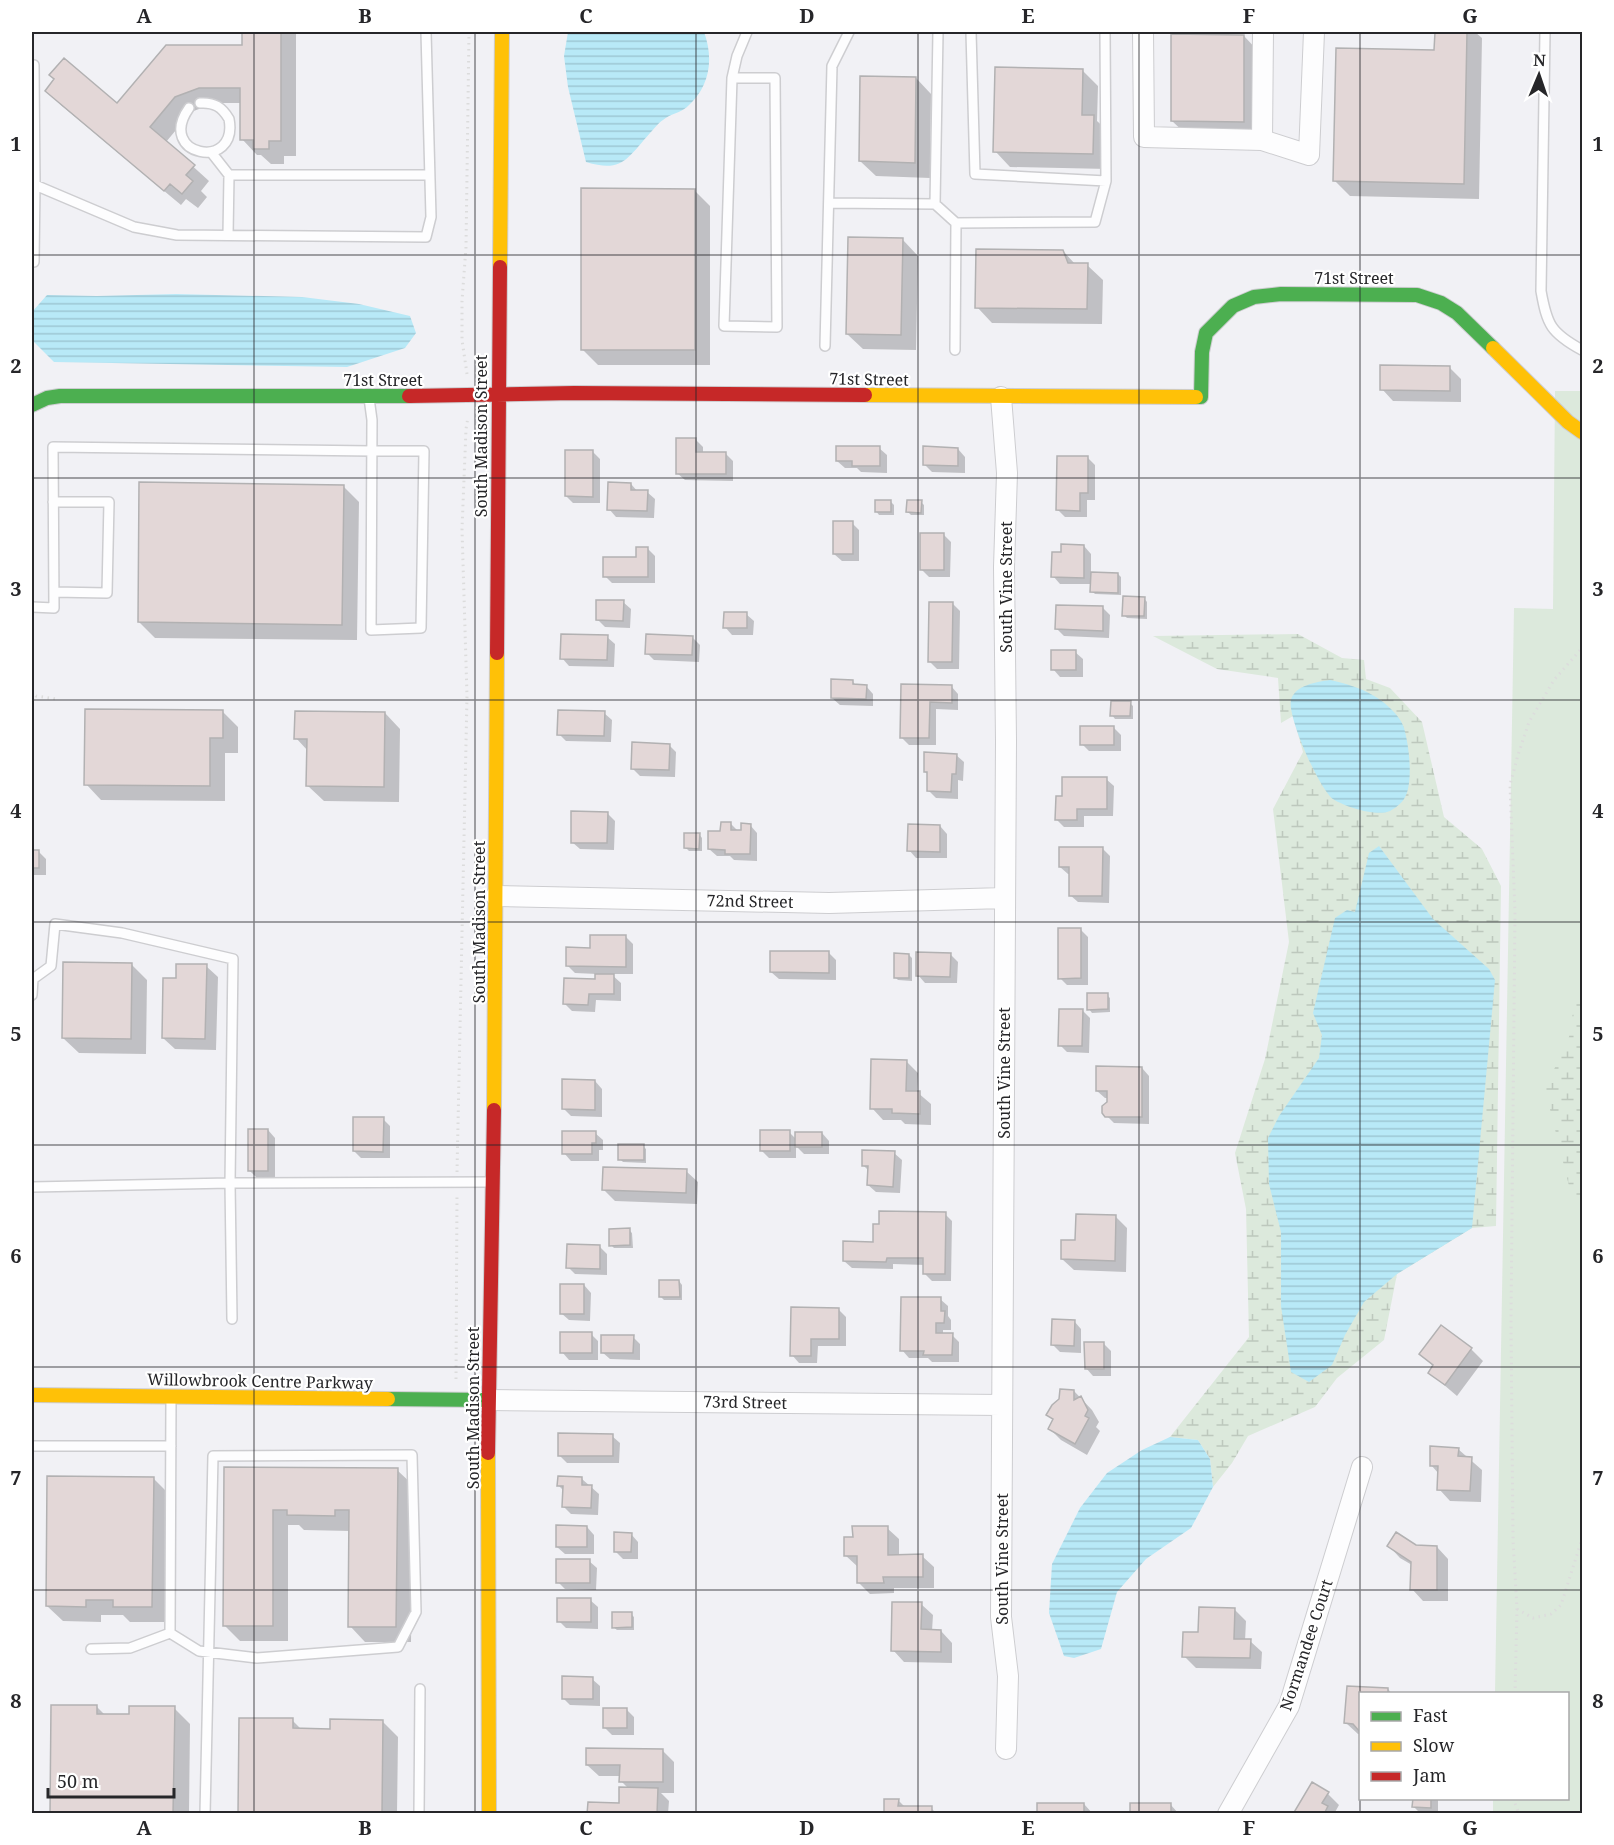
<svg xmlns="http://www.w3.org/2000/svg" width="1614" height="1845" font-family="'Noto Serif',serif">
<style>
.green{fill:#dce9dc}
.wetland{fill:url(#wetland-marsh)}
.water{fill:url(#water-rules)}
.shadow{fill:#0003}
.building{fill:#e3d7d7;stroke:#b2b1b2;stroke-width:1.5}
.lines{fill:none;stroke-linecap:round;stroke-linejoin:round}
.lane-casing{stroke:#cdcdd0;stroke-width:12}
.street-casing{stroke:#cdcdd0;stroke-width:22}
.fast-casing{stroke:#cdcdd0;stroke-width:16}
.slow-casing{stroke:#cdcdd0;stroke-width:16}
.jam-casing{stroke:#cdcdd0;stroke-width:16}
.path{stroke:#dcdcdc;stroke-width:3;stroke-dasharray:1.5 4.5;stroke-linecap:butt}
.lane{stroke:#fdfdfe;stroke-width:9}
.street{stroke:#fdfdfe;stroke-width:20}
.fast{stroke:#4caf50;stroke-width:14}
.slow{stroke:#ffc107;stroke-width:14}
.jam{stroke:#c62828;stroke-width:14}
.grid{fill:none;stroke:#262629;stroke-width:1.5;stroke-opacity:0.55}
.labels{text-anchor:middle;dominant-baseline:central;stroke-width:4.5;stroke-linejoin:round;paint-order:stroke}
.street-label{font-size:16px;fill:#262629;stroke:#fff}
.neatline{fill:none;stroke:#262629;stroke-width:2}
.grid-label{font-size:20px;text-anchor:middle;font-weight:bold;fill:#262629}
</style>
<defs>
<pattern id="wetland-marsh" width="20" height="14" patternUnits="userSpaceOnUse" patternTransform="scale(1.5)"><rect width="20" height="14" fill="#dce9dc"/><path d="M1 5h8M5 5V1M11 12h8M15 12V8" fill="none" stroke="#bdc8bd"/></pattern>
<pattern id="water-rules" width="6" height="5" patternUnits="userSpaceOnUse" patternTransform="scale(1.5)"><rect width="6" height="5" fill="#b8e9f7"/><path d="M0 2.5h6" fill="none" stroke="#9ec8d4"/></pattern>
</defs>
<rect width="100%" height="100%" fill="#f1f1f5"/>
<path class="green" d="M1555 391H1582V1813L1493 1814V1799L1568 1798V1694L1495 1693 1514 608 1553 609Z"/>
<path class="wetland" d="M1298 634 1342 658 1364 660 1366 679 1390 688 1422 722 1444 817 1482 849 1501 886 1496 1226 1472 1228 1397 1274 1384 1340 1337 1378 1315 1407 1248 1436 1232 1463 1213 1487 1210 1459 1198 1440 1170 1437 1249 1337 1246 1209 1235 1153 1265 1059 1289 942 1273 809 1303 752 1293 716 1281 723 1278 678 1217 669 1153 636Z
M1582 985V1203L1572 1198 1545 1089 1569 1037 1574 1006Z"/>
<path class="water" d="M568 32H704C714 59 710 87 687 107 680 113 670 114 663 120 658 123 654 129 650 133 627 159 622 173 586 162L568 87 564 56Z
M176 294 302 297 359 304 410 316 416 333 405 348 347 367 54 362 34 342 32 312 47 295 97 296Z
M1330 680C1353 685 1374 692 1391 709 1396 714 1402 721 1404 728 1409 745 1414 784 1404 799 1402 803 1394 809 1390 811 1377 817 1345 807 1333 799 1320 790 1287 717 1291 700 1295 685 1317 682 1330 680Z
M1379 846 1433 919 1489 969 1495 980 1472 1228 1397 1274 1364 1302 1345 1335 1332 1365 1309 1382 1291 1372 1281 1306V1232L1269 1184 1268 1138 1279 1116 1319 1058 1322 1035 1313 1013 1335 918 1347 910 1355 912 1369 853Z
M1170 1437 1198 1440 1210 1459 1213 1487 1191 1528 1146 1559 1117 1592 1101 1649 1074 1658 1064 1656 1049 1613 1052 1564 1080 1508 1107 1473 1142 1450Z"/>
<path class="shadow" d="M243 32H296V156H284V164H271L261 155H257L242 139 241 103H215L191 112 166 142 209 181 201 191 207 197 198 208 186 199 181 205 62 106 47 91 117 105 243 46Z
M1436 32H1475L1482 38 1479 199 1350 196 1335 181 1436 52Z
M1244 36 1259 52V137L1188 136 1172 121Z
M1083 71 1098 86 1097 121 1109 132 1108 169 1010 167 995 151Z
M916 78 931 94 930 178 876 176 860 161Z
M694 190 710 206V365H598L582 349Z
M903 240 918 256 916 350 863 349 847 334Z
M1063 251 1076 265H1087L1103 280 1102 324 992 323 977 307Z
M1449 367 1461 379V402L1393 401 1382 389Z
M695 439 703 447V454H726L733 461V481L685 480 677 473Z
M879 448 887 455V473L861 472 857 468H845L837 461Z
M958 449 965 457V473L932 472 924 464Z
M593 452 600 459V503H573L566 496Z
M1088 458 1095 465V500H1087V517H1065L1058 510Z
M631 484 638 492H647L655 499 654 518 616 517 609 509Z
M343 486 359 502 357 640 155 638 139 622Z
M890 501 894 505V515H879L876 511Z
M921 502 924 505V515H911L908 512Z
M852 523 859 530V561H842L834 554Z
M944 535 951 542 950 577H929L921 569Z
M1084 546 1091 554V573L1118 574 1121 577V595L1095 594 1092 591V584H1060L1053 576 1063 554Z
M647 548 655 556V583H612L605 576 638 558Z
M1144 598 1147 602V619L1127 618 1124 615Z
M623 602 631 609 630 628 605 627 597 619Z
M952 603 960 611 959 669H937L929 661Z
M1103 608 1110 615 1109 638 1064 636 1057 629Z
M746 614 754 621 753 635H732L725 627Z
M607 637 615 644 614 667 569 666 562 658Z
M692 637 700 645 699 662 654 660 647 653Z
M1075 652 1083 659V677H1060L1053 669Z
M852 681 857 686H866L873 694V706L840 705 832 698Z
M902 685 951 686 958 694V710L936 709V745H909L902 738Z
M1130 703 1133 706V719H1115L1112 715Z
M223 712 238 727V753H225V801L101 800 86 784Z
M385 713 400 729 399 802 324 801 308 786V751L296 738Z
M604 713 612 720 611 742 566 741 559 734Z
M1113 727 1121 735V751H1089L1082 744Z
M669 745 676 752 675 777 640 776 632 768Z
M956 755 964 762 963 781 958 780V799L936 798 928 790 929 775 925 772Z
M1106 779 1114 786 1113 816H1084V827H1064L1057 820Z
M607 813 615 821 614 850 580 849 572 842Z
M730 823 738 831H742L750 825 757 833V861L734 860 730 856H717L709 849Z
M940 826 947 834V858H916L909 850Z
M699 834 702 838V851H689L686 848Z
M1103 849 1110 856 1109 903 1078 902 1070 895V874H1068L1060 867Z
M32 851 39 852 46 859V875H32Z
M1081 930 1088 937V985H1067L1060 978Z
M626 937 633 944V974H611L621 983V1001L596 1000 595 1012 572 1011 565 1004 596 980 597 974 575 973 568 966 592 949Z
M829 953 836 960V980L779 979 771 972Z
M950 954 958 962 957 983H925L918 975Z
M909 955 912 958V981L898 980 895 977Z
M132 965 147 980 146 1054 79 1053 63 1038Z
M206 966 218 977 216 1050 175 1049 163 1038 177 980Z
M1107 995 1110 998V1012L1092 1013 1089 1009Z
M1082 1010 1090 1018 1089 1053 1067 1052 1060 1045Z
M906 1061 918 1073 917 1092 931 1104V1125L905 1124 901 1120H883L872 1108Z
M1142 1068 1149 1076V1124L1114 1123 1104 1113 1108 1098H1105L1097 1091Z
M595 1081 602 1089V1117L571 1116 563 1108Z
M383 1119 390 1126V1158H361L354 1151Z
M268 1130 275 1138V1178H257L249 1170Z
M789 1132 796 1139 822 1133 829 1141V1154H804L796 1146V1158H769L761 1150Z
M595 1133 603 1140V1150H599V1161H571L564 1153Z
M643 1146 646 1149V1163L623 1162 620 1159Z
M894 1153 902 1160 900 1193 876 1192 868 1185 869 1171 863 1165Z
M686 1171 698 1182 697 1204 615 1201 604 1190Z
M945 1214 952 1221 951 1281H932L925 1274V1265L893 1264V1269L852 1268 844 1261 874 1243Z
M1115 1216 1127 1228 1126 1272 1074 1270 1062 1259 1076 1242Z
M629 1230 632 1233 633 1248H614L611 1245Z
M600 1247 607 1254V1275L575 1274 568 1267Z
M679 1281 682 1285V1300H664L661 1297Z
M584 1285 591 1293 590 1321 569 1320 561 1313Z
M940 1299 948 1306V1316L951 1320V1330H943V1335H952L959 1342V1362H932L928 1358H909L902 1350Z
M838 1309 846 1317V1346H818L817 1363H799L792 1355Z
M1074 1321 1081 1329V1353L1060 1352 1052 1344Z
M1441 1327 1471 1349 1483 1361 1457 1396 1430 1373 1434 1367 1421 1354Z
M591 1334 598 1341V1360H569L562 1352Z
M633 1337 640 1344V1360L610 1359 602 1352Z
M1103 1343 1111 1351V1376H1093L1086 1368Z
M1074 1391 1092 1410 1099 1422 1096 1427 1100 1431 1087 1455 1061 1440 1050 1429 1054 1421 1048 1415Z
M612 1436 620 1443 619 1463H567L559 1455Z
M1458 1449 1482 1470 1481 1502 1450 1501 1439 1489V1474L1431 1465Z
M225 1468 397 1470 413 1485 411 1642H365L350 1626V1531L304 1530 299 1525H288V1641H240L224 1625Z
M153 1478 169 1494 167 1622H130L123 1615H101V1622L63 1621 47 1606Z
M582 1479 599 1494 598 1515 571 1514 564 1507V1491L559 1486Z
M587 1527 594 1535V1554H565L557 1547Z
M887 1528 899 1539V1556H922L934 1567V1588H894V1593L870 1594 858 1582V1567L845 1555 854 1539Z
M631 1534 638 1542V1559H623L615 1551Z
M1389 1546 1437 1547 1448 1559V1601H1423L1412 1589V1565L1400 1558Z
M589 1561 597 1568 596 1590 565 1589 558 1582Z
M590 1600 598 1607V1629L566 1628 559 1621Z
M921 1604 933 1615 932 1631H941L952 1643V1663L904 1662 893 1650Z
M1234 1609 1246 1621 1245 1641H1250L1262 1652 1261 1669 1196 1668 1184 1656 1200 1634Z
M631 1614 634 1617V1630H617L613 1627Z
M592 1679 600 1686V1706L570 1705 563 1698Z
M1348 1687 1388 1689 1392 1694H1360V1734H1358L1346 1723Z
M97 1707 105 1715 131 1716 174 1708 190 1724 189 1814H51Z
M627 1710 634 1717V1735H612L604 1727Z
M292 1720 302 1730H332L382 1721 398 1737 397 1814H240Z
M663 1751 674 1762V1793H661L669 1801 668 1814H589L620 1804 628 1788 621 1781V1776H599L587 1765Z
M1328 1794 1339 1805 1334 1814H1295Z
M1414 1798H1438V1814H1421L1414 1807Z
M898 1800 905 1807 931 1808 937 1814H885Z
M1084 1804 1093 1814H1039Z
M1170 1804 1179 1814H1131Z"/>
<path class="building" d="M242 32H281V141H269V149H253V140H240V88H199L175 97 150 127 195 165 186 175 193 181 182 194 170 184 164 191 45 91 54 79 49 75 64 58 117 103 166 45H242Z
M1435 32H1467L1464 184 1333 181 1336 48 1434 50Z
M1171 34 1244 35V122L1171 121Z
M995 67 1083 69 1082 115H1094L1093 154 993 152Z
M860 76 916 77 915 163 859 161Z
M581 188 695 189V350H581Z
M848 237 903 238 901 335 846 334Z
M976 249 1063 250 1068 263H1088L1087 309 975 308Z
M1380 365 1450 366V391L1380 390Z
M676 438H696V452H726V474H676Z
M836 446H880V466H852V461H836Z
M923 446 958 448V466L923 465Z
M565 450H593V497L565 496Z
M1057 456H1088V493H1080V511L1056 510Z
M139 482 344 485 342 625 138 622Z
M608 482 631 483V490H648L647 511 607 510Z
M875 500H891V512H875Z
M907 500H922L921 513 906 512Z
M833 521H853V554H833Z
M920 533H944V570H920Z
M1061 544 1084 545V578L1051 577 1052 552H1061Z
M636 547H648V577H603V557H636Z
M1091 572 1118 573V593L1090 592Z
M1123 596 1145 597 1144 616H1122Z
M596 600H624L623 621 596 620Z
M929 602H953L952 662H928Z
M1056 605 1103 606V631L1055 629Z
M724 612H747V628H723Z
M561 634 608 635 607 660 560 659Z
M646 634 693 636 692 655 645 654Z
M1051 650H1076V670H1051Z
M831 679 853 680V684L867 685 866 699 831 698Z
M901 684 952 685V703L930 702 929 738H900Z
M1111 701H1131L1130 716H1110Z
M85 709 223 710V738H210V786L84 785Z
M558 710 605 711 604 736 557 735Z
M295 711 385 712 384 787 306 786 307 739H294Z
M1080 726H1114V745H1080Z
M632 742 670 744 669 770 631 769Z
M924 752 957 754 956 774H952L951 792 927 791V772H924Z
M1062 777H1107V809H1077V820H1055L1056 796H1062Z
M571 811 608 812 607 843H571Z
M721 822H731V830H741V823L751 824 750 854H725V850L708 849V831H720Z
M908 824 940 825V852L907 851Z
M684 833H700L699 849 684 848Z
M1059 847H1103L1102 896H1069V867H1059Z
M32 850H39V868H32Z
M1058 928H1081V978L1058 979Z
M590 935H626V967L566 966V947L590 948Z
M770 951H829V973L770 972Z
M916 952 951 953 950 977 916 976Z
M894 953 909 954V978H894Z
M63 962 132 963 131 1039 62 1038Z
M176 964H207L205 1039 162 1038 163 978H176Z
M595 974H614V994H589L588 1005 563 1004 564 978 595 979Z
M1087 993H1108V1009L1087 1010Z
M1059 1009H1083L1082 1046H1058Z
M871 1059 907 1060 906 1091H920V1114L892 1113V1109H870Z
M1096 1066 1142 1067V1117H1105L1102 1113V1106L1107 1102V1091H1096Z
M562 1079 595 1080V1110L562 1109Z
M353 1117H384L383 1152 353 1151Z
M248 1129H268V1171H248Z
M760 1130H790V1151H760Z
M562 1131H596V1143H592V1154H562Z
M795 1132H822V1147H795Z
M618 1144H644V1160H618Z
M862 1150 895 1151 893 1187 867 1185 868 1166H862Z
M603 1167 687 1169 686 1193 602 1190Z
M879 1211 946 1212 945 1274H923V1258H887L886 1262 843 1261V1241L873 1242V1224H879Z
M1076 1214 1116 1215 1115 1261 1061 1259V1240H1075Z
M630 1228V1245L609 1246V1229Z
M567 1244 600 1245V1269L566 1268Z
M659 1280H679L680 1297H659Z
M560 1284H584V1314H560Z
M901 1297H941V1311H945L944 1323H936V1333H953L952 1355H923L924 1351H900Z
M791 1307 839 1308V1339H811V1356H790Z
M1052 1319 1075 1320 1074 1346 1051 1345Z
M1441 1325 1472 1348 1445 1385 1428 1373 1433 1365 1419 1354Z
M560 1332H592V1353H560Z
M601 1335H634L633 1353H601Z
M1084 1342H1104V1369H1085Z
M1060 1389 1074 1390V1400L1081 1396 1088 1410 1085 1416 1089 1418 1075 1444 1048 1429 1053 1419 1046 1415 1052 1405 1059 1399Z
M558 1433 613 1434V1456H558Z
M1430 1446 1459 1448 1458 1456 1472 1457 1470 1491 1437 1490 1438 1466H1430Z
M224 1467 398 1468 396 1627H348L349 1510H335V1516L287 1515V1510H273V1626H223Z
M47 1476 154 1477 152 1607H113V1600H86V1607L46 1606Z
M558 1476 582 1477V1485H592L591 1508 562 1507 563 1486H557Z
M556 1525 587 1526V1547H556Z
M852 1526H888V1555L923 1554V1577H883L884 1583H857V1556H844V1537H853Z
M614 1532 632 1533 631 1552H614Z
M1396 1532 1416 1545 1437 1546V1590H1410L1411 1562 1387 1546Z
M556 1559H590V1583H556Z
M557 1598H591V1622H557Z
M892 1602H922L921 1629 941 1630V1652L891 1651Z
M1199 1607 1235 1608 1234 1639H1251L1250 1658 1182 1657 1183 1632H1198Z
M612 1612H632V1627L612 1628Z
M562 1676 593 1677V1699H562Z
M1347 1686 1388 1688V1694H1360V1732L1353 1724 1344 1723Z
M51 1705H97V1714H129V1706H175L173 1814H50Z
M603 1708H627V1728H603Z
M239 1718H293V1728L330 1729V1719L383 1720 382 1814H238Z
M586 1748 663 1749V1782H619L620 1765H586Z
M1312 1782 1329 1792 1322 1803 1328 1806 1324 1814H1293Z
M619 1787 658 1788 657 1814H587L588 1802 619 1803Z
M1413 1798H1431V1808L1412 1807Z
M884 1799H899L898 1806H932V1814H884Z
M1037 1803H1084V1814H1037Z
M1130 1803H1171V1814H1130Z"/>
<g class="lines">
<defs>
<path id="lane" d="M971 32 975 174 1106 181
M1545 32 1541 291C1547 325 1551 333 1582 350
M34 65 35 185 134 227 177 235 426 237 431 217 426 32
M732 78H775L777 327 724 326 732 78 737 56 747 32
M189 108C155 156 239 172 229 119 222 107 214 102 200 103
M211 152 229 175
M829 203 935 204 938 32
M935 204 956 223 955 350
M956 223 1095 222 1106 181 1105 32
M228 235 229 175H429
M34 262 35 185
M825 346 832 66 849 32
M53 502H109L107 593 54 592
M32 607 54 608 53 447 372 451H424L421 628 371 630 372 420 369 398
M32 979H33L32 995
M33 979 51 966 55 924 122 933 233 959 230 1183 490 1182
M32 1187 230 1183 232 1319
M32 1446H171
M170 1633 199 1651 257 1658 398 1647 416 1612 412 1455 213 1456 205 1814
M91 1649 130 1648 170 1633 171 1399
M419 1814 420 1689"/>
<path id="street" d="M1143 32 1144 137 1262 140 1263 32
M1262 140 1309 155 1314 32
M1001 397 1007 473 1004 567 1006 741 1001 1617 1008 1676 1006 1749
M496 896 829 903 1004 898
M488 1400 1002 1405
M1228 1814 1289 1706 1362 1467"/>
<path id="fast" d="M1196 397H1201L1202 352 1206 333 1233 306 1254 297 1281 294 1417 295 1441 303 1457 313 1493 348
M32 405 47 398 60 396H409
M388 1399 488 1400"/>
<path id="slow" d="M500 267 502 32
M1493 348 1568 422 1582 432
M865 395 1196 397
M494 1110 497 653
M32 1395 388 1399
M488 1453 489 1814"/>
<path id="jam" d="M409 396 574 393 865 395
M497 653 500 267
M488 1453 494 1110"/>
</defs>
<use href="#lane" class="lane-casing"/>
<use href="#street" class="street-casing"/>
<use href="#fast" class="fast-casing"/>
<use href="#slow" class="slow-casing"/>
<use href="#jam" class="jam-casing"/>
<path class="path" d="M467 374 462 340V301L466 247 469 32
M32 691 36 696 56 699
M457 1172 467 696 462 529 466 429 468 417
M456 1379 457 1193
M1517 1609 1533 1618 1551 1614 1561 1605 1582 1539
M1515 1694 1517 1609 1513 1540 1511 1320 1515 912 1510 785 1518 755 1529 722 1554 680 1582 648
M1513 1798 1519 1814"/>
<use href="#lane" class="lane"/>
<use href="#street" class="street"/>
<use href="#fast" class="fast"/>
<use href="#slow" class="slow"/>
<use href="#jam" class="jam"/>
</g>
<path class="grid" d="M254 32V1814M475 32V1814M696 32V1814M918 32V1814M1139 32V1814M1360 32V1814M32 255H1582M32 478H1582M32 700H1582M32 922H1582M32 1145H1582M32 1367H1582M32 1590H1582"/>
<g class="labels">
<g class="street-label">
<text x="1354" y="278">71st Street</text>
<text transform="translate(869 379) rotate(1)">71st Street</text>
<text x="383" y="380">71st Street</text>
<text transform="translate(481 436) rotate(-90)">South Madison Street</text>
<text transform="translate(1006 587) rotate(-90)">South Vine Street</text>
<text transform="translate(750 901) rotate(1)">72nd Street</text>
<text transform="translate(479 922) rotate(-90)">South Madison Street</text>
<text transform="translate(1004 1073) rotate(-90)">South Vine Street</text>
<text transform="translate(260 1381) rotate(1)">Willowbrook Centre Parkway</text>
<text transform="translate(745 1402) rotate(1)">73rd Street</text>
<text transform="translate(473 1408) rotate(-90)">South Madison Street</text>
<text transform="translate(1002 1559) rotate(-90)">South Vine Street</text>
<text transform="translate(1306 1645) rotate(-72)">Normandee Court</text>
</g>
</g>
<rect width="1614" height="1845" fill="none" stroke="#ffffff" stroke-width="66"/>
<rect x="1359" y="1692" width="210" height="108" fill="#ffffff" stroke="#a8a8a9" stroke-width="1.5"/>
<rect x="1371" y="1712" width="30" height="9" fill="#4caf50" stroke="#a8a8a9" stroke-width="1.5"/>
<text x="1413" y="1722" font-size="18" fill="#262629">Fast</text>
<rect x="1371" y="1742" width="30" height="9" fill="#ffc107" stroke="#a8a8a9" stroke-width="1.5"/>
<text x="1413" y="1752" font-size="18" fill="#262629">Slow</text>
<rect x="1371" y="1772" width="30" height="9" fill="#c62828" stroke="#a8a8a9" stroke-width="1.5"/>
<text x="1413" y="1782" font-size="18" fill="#262629">Jam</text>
<g transform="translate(1539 75) rotate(2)" stroke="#ffffff" stroke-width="4.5" paint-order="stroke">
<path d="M0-4.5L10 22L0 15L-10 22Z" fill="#262629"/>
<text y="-9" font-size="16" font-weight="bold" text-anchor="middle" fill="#262629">N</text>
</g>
<path d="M48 1788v9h126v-9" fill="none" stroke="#262629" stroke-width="3"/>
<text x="57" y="1788" font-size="18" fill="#262629" stroke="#ffffff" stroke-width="4.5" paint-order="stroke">50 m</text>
<rect x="33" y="33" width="1548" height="1779" class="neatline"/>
<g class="grid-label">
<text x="144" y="23">A</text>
<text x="365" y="23">B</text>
<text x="586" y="23">C</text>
<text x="807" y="23">D</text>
<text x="1028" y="23">E</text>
<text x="1249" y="23">F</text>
<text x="1470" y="23">G</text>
<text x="16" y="151">1</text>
<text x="1598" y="151">1</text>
<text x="16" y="373">2</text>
<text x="1598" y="373">2</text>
<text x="16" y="596">3</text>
<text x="1598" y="596">3</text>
<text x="16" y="818">4</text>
<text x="1598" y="818">4</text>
<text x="16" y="1041">5</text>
<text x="1598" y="1041">5</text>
<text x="16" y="1263">6</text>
<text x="1598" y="1263">6</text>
<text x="16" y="1485">7</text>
<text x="1598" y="1485">7</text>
<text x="16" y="1708">8</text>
<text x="1598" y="1708">8</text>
<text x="144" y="1835">A</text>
<text x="365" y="1835">B</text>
<text x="586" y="1835">C</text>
<text x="807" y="1835">D</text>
<text x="1028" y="1835">E</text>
<text x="1249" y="1835">F</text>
<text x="1470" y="1835">G</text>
</g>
</svg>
